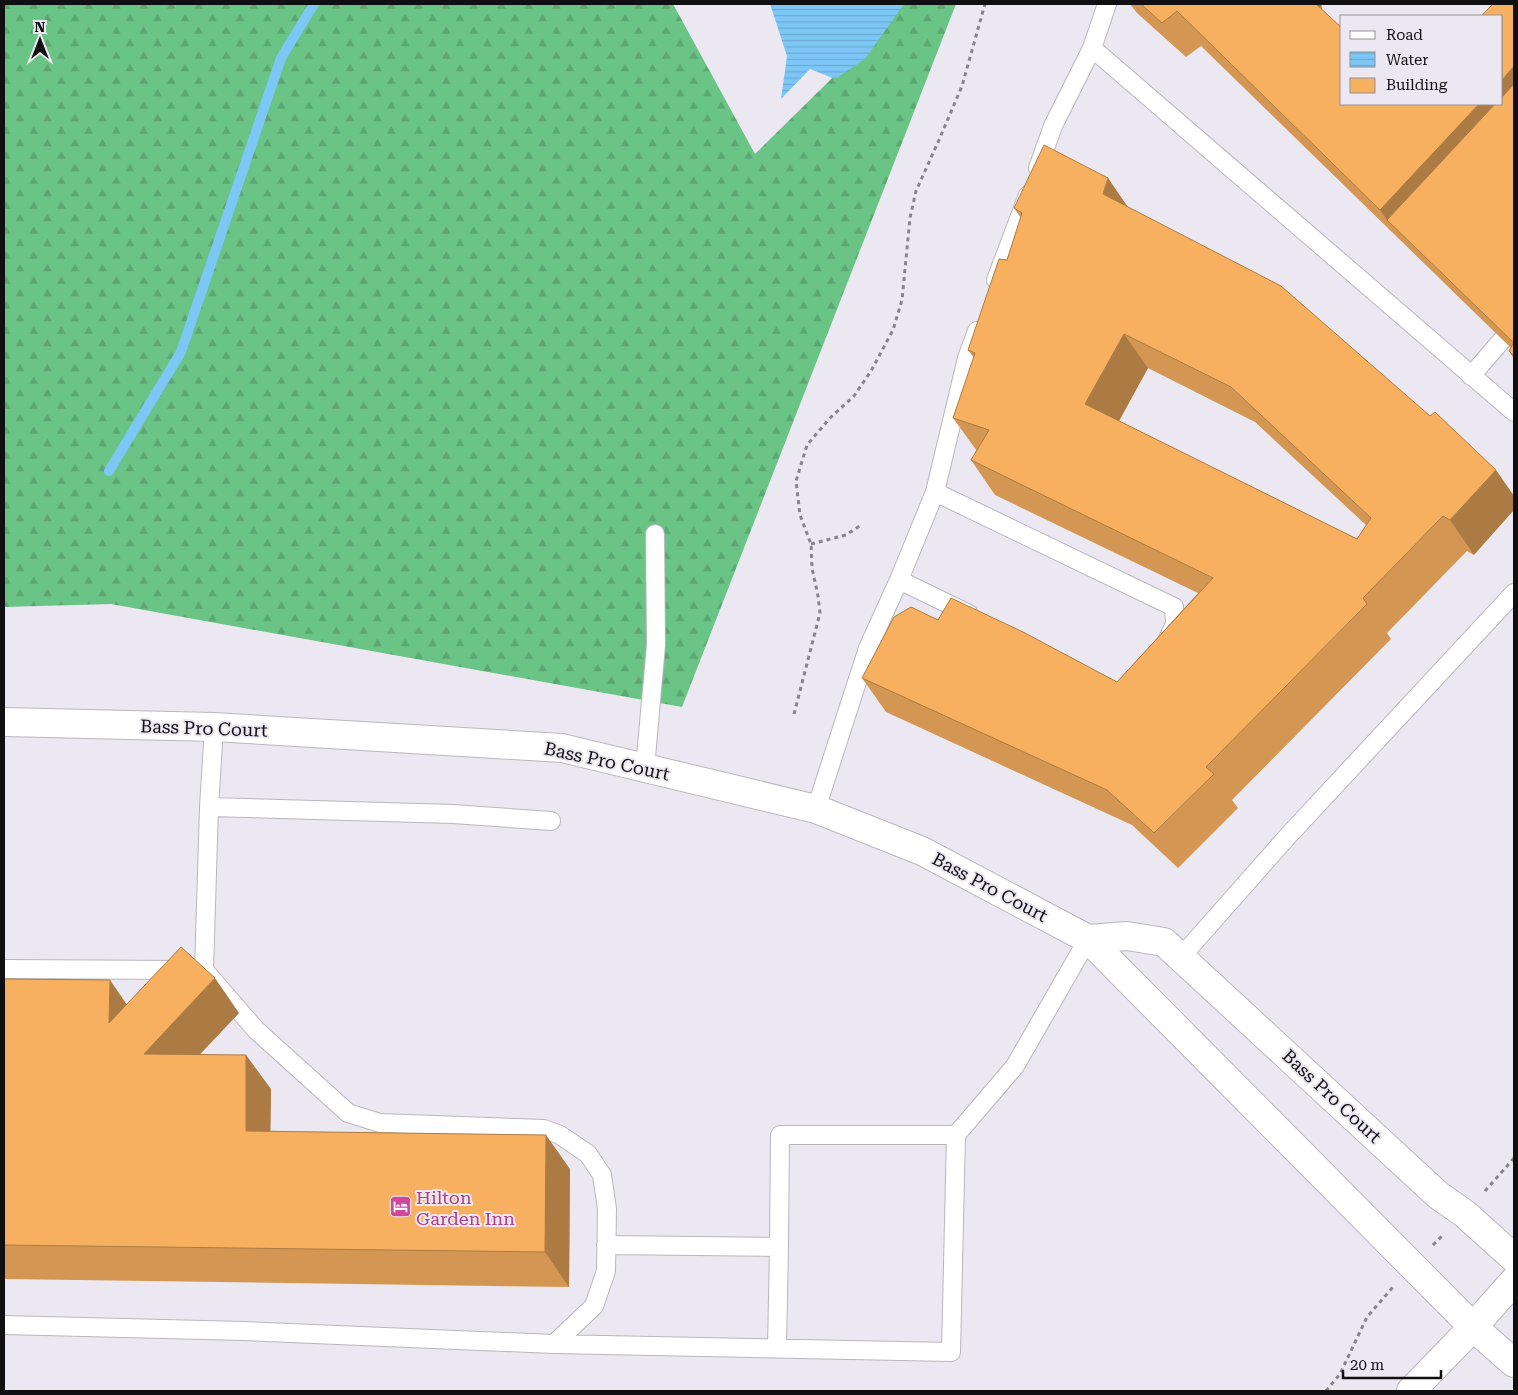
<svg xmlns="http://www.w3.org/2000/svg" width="1518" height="1395" font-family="'Roboto Serif',serif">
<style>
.forest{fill:url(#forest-firs)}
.water{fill:url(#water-rules)}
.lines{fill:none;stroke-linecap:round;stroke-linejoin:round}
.stream{stroke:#7dc7f7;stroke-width:10}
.lane-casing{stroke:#b8b6be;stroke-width:20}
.street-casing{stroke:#b8b6be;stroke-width:30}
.secondary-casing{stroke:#b8b6be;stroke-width:30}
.primary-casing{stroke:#b8b6be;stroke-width:30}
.path{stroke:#87858c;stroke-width:3;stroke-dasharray:4 4;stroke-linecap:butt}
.lane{stroke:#fff;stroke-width:18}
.street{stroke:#fff;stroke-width:28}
.secondary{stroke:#fff;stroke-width:28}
.primary{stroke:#fff;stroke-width:28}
.wall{fill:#d49753;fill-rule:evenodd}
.shaded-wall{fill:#ac7b43}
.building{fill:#f6b060;stroke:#ac7b43;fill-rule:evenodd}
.labels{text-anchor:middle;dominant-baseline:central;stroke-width:4;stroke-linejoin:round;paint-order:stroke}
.street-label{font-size:18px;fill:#100f12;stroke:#ebe8f1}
.hotel-label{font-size:18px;fill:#b23c85;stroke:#ebe8f1;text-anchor:start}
</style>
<defs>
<pattern id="forest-firs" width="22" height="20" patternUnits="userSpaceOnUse" patternTransform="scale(1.25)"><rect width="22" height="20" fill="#6ac485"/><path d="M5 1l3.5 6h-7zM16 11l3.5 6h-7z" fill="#5ba772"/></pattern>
<pattern id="water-rules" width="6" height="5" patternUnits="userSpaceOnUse" patternTransform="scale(1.25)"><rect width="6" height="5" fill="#7dc7f7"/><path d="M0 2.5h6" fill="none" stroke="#6baad3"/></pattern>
</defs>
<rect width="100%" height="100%" fill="#ebe8f1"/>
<path class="forest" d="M4 4H673L755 154 878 33 890 4H956L682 707 111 604 4 607Z"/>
<path class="water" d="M770 4H904L865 59 835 79 810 69 781 99 787 56Z"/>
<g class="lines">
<path class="stream" d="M109 471 181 352 281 58 314 4"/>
<defs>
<path id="lane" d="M1107 4 1092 48 1514 412
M1038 168 1053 126 1092 48
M996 280 1028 195
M1471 376 1502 340
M935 492 1174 607 1175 624 1167 641
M899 580 969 614
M645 768 656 645 655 534
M209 807 453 814 551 821
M816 809 868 648 899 580 935 492 967 358 977 331
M1181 957 1287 837 1514 593
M4 969 183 970
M606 1245 779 1247 777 1349
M779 1247 780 1135H956
M4 1325 244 1331 554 1344 594 1306 606 1271 607 1209 602 1175 588 1154 560 1135 544 1129 380 1123 348 1113 256 1030 204 970 209 807 214 727
M554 1344 951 1352 956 1135 1015 1066 1088 939"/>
<path id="street" d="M4 722 214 727 562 748 816 809 922 851 1088 939 1473 1327
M1088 939 1127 936 1164 942 1438 1195 1465 1214 1514 1258"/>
<path id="secondary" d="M1473 1327 1514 1363"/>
<path id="primary" d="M1411 1391 1473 1327 1514 1281"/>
</defs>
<use href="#lane" class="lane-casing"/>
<use href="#street" class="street-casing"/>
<use href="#secondary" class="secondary-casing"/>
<use href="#primary" class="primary-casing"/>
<path class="path" d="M811 544 846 535 861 525
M794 714 820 613 818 596 812 568 811 544 800 515 796 481 807 445 830 418 854 396 871 371 893 330 902 300 910 218 916 191 939 140 962 86 985 4
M1485 1191 1514 1158
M1433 1245 1443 1235
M1326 1391 1340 1374 1367 1317 1393 1287"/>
<use href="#lane" class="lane"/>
<use href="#street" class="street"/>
<use href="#secondary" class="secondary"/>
<use href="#primary" class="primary"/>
</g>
<path class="wall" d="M1130 4H1321L1342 104H1502L1514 4V359L1509 351 1511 348 1201 46 1186 57 1137 13Z
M1128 207 1430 416 1474 555 1467 551 1387 633 1391 639 1232 800 1238 808 1178 868 1132 825 886 712 862 678 938 620 1117 682 1198 593 995 495 971 460 977 451 953 418 974 358 968 350 1007 260 1021 218 1014 208ZM1148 368 1255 422 1366 525 1357 539 1119 421Z
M4 979 127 1004 239 1013 200 1054 271 1089 270 1131 570 1169 569 1287 4 1279Z"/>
<path class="shaded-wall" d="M1311 4H1321L1324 23Z
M1514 66V127L1387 220 1380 210 1479 104H1502V80Z
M1108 178 1132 213 1103 194Z
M1124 334 1148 368 1109 439 1085 404Z
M1496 470 1514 496V510L1474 555 1450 520Z
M215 978 239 1013 168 1088 144 1054Z
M110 980 134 1015 109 1023Z
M246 1055 271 1089 270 1165 246 1131Z
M546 1135 570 1169 569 1287 545 1252Z"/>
<path class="building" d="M1141 4H1316L1342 28V104H1479L1380 210 1177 11 1162 23Z
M1493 4H1514V66L1502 80V16H1481Z
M1514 84V343L1387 220 1495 104H1502V97Z
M1044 145 1108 178 1103 194 1281 286 1430 416 1435 412 1496 470 1450 520 1443 516 1363 598 1367 604 1206 767 1214 774 1154 833 1107 790 862 678 894 617 911 607 938 620 951 598 1023 632 1117 682 1213 578 971 460 989 430 953 418 975 353 968 350 999 259 1007 260 1022 213 1014 208ZM1124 334 1231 387 1371 518 1357 539 1085 404Z
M1514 342V356L1509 351Z
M181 947 215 978 144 1054 246 1055V1131L546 1135 545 1252 4 1245V979L110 980 109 1023Z"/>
<defs>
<symbol id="hotel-square" viewBox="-11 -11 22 22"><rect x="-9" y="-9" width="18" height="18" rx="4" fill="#d1479c" stroke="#ebe8f1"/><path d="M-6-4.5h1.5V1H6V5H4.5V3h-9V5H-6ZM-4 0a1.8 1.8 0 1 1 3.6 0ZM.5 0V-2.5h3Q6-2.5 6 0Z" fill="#fff"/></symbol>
</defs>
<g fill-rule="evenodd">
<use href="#hotel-square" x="388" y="1194" width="25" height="25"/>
</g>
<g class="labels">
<g class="street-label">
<text transform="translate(204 728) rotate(2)">Bass Pro Court</text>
<text transform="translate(607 761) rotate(12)">Bass Pro Court</text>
<text transform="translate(990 887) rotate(28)">Bass Pro Court</text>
<text transform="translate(1332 1096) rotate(43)">Bass Pro Court</text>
</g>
<g class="hotel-label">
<text x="416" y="1197">Hilton<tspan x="416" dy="21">Garden Inn</tspan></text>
</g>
</g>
<rect width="1518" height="1395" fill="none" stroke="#100f12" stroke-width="10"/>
<rect x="1340" y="15" width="162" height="90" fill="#ebe8f1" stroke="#939198"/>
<rect x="1350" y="31" width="25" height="8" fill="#ffffff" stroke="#939198"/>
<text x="1386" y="40" font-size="15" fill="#100f12">Road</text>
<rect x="1350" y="52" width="25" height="15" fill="url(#water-rules)" stroke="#939198"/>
<text x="1386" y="65" font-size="15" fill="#100f12">Water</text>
<rect x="1350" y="78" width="25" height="15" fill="#f6b060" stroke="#939198"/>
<text x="1386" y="90" font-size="15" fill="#100f12">Building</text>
<g transform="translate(40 40)" stroke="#ebe8f1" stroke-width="4" paint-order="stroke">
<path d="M0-4L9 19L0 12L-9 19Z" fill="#100f12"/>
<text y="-8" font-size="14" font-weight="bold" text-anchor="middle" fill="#100f12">N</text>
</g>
<path d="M1343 1370v8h98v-8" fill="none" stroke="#100f12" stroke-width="2.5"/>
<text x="1350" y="1370" font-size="15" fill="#100f12" stroke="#ebe8f1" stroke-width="4" paint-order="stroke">20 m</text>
</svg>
